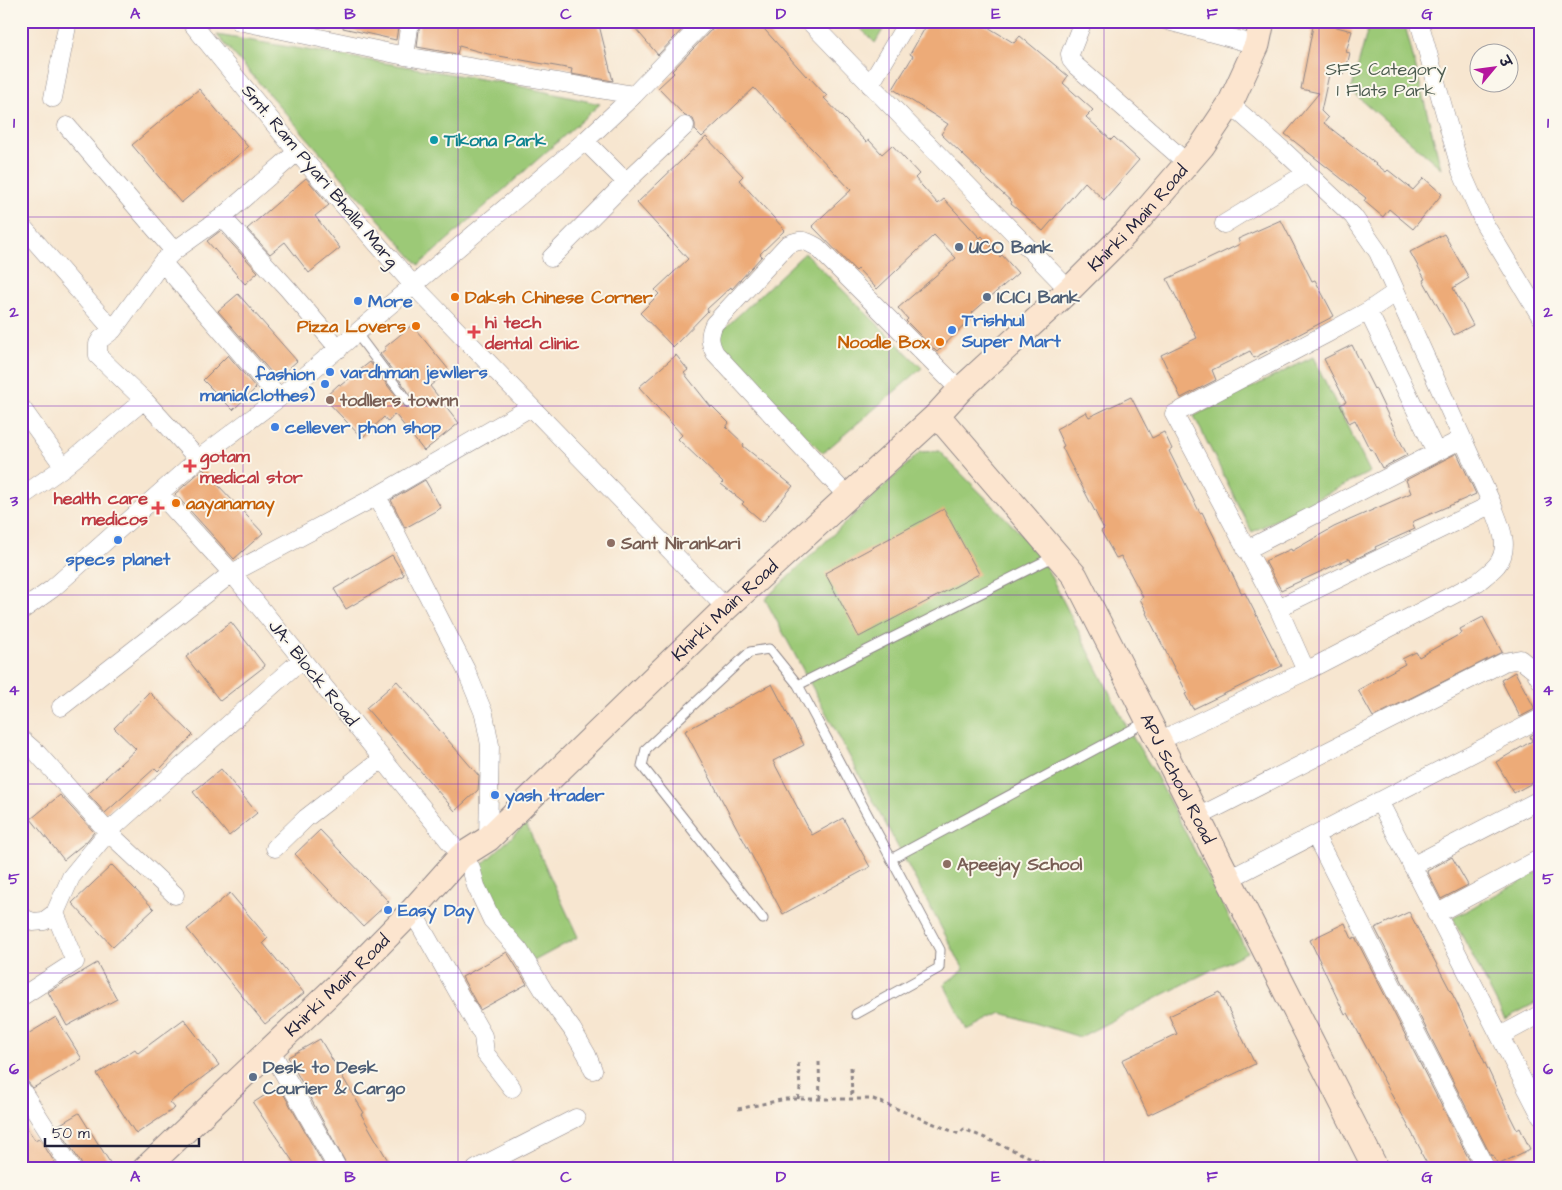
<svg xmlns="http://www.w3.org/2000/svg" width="1562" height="1190" font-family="'Architects Daughter','Playpen Sans Deva',sans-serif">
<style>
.green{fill:#9cc977;stroke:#5f7659}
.building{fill:#edab78}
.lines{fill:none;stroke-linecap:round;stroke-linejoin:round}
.lane-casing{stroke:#8c8486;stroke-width:11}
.street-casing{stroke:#8c8486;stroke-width:19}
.secondary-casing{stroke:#8c8486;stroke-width:27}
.path{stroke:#8c8486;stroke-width:3;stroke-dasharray:4 4;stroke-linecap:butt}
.lane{stroke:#fff;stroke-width:9}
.street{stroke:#fff;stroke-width:18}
.secondary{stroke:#fce5cf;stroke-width:25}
.grid{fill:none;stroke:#7b2cbf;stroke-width:1;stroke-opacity:0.55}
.culture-dot{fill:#0f9aa8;stroke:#fbf7ec;stroke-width:2}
.service-dot{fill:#5c6f8a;stroke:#fbf7ec;stroke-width:2}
.food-dot{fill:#e8710a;stroke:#fbf7ec;stroke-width:2}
.shop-dot{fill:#3f7fe0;stroke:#fbf7ec;stroke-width:2}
.health-dot{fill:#e0444e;stroke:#fbf7ec;stroke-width:2}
.education-dot{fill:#8d6e63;stroke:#fbf7ec;stroke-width:2}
.labels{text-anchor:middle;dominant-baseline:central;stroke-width:4;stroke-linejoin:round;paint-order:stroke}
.park-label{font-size:18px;fill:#4d5c50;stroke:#fbf7ec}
.culture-label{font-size:18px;font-weight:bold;fill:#0d838f;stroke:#fbf7ec;text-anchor:start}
.street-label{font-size:18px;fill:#22223b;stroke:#fbf7ec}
.service-label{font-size:18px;font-weight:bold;fill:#4e5e75;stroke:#fbf7ec;text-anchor:start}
.food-label{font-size:18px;font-weight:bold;fill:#c56008;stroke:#fbf7ec;text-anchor:start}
.shop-label{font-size:18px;font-weight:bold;fill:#366cbe;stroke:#fbf7ec;text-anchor:start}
.health-label{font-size:18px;font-weight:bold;fill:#be3a42;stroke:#fbf7ec;text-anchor:start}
.education-label{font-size:18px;font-weight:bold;fill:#785e54;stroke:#fbf7ec;text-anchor:start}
.neatline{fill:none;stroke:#7b2cbf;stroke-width:2}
.grid-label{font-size:16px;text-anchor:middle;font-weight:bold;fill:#7b2cbf}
</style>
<rect width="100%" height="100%" fill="#fbf7ec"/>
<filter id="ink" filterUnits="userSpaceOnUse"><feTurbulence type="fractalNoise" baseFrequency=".02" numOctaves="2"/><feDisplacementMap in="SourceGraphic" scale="10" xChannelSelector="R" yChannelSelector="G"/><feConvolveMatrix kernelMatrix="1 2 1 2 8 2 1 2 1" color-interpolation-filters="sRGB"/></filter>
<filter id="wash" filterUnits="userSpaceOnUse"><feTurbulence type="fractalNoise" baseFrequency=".0096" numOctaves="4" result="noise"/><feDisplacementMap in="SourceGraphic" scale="20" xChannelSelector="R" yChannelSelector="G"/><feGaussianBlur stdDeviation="1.12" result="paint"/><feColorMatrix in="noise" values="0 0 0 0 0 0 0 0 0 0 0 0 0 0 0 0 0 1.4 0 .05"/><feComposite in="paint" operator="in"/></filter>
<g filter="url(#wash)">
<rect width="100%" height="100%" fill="#f7e6d0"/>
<path class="green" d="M853 21H888L875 43Z
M1370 21H1404L1441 168 1351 91Z
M217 35 505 83 600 104 419 265Z
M805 253 922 368 823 453 711 341Z
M1313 357 1370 472 1252 532 1194 416Z
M939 451 1038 551 1129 731 1156 775 1247 952 1080 1037 1002 1013 967 1030 944 984 964 970 765 599 920 452Z
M526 824 578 937 534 961 497 918 477 869Z
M1541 870V1000L1505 1019 1453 918Z"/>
<g id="blocks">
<path class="building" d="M344 21H399L396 40 343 28Z
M420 21H598L613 81 571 74 572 69 488 54 459 46 457 54 417 47Z
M629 21H690L658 55Z
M715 21H757L806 76 807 75 827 96 824 98 866 142 869 140 882 154 892 145 919 174 915 178 938 204 944 199 980 238 982 236 1000 257 1002 255 1018 273 972 313 974 316 937 352 906 321 908 319 898 308 956 258 934 235 877 289 858 269 856 271 812 226 851 190 754 88 702 137 695 130V124L693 119 685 116 658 88 674 73 672 71 713 28Z
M929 21H978L1014 43 1020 36 1068 76 1063 83 1093 110 1086 117 1111 140 1114 137 1139 160 1104 200 1085 182 1043 231 1011 204 1012 202 981 174 982 173 941 134 948 124 893 89 913 56 910 54Z
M1314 21 1352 31 1346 52 1350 53 1345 74 1330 70 1321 111 1328 118 1324 123 1386 172 1388 170 1413 190 1424 178 1442 194 1413 229 1389 209 1383 217 1364 201 1366 198 1285 134 1319 93 1301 89Z
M199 89 248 147 181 203 132 145Z
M706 137 743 176 739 180 785 230 760 254 762 256 732 289 731 287 707 309 708 311 673 347 640 313 659 294 655 290 688 259 637 203Z
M306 178 329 205 315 216 340 248 309 273 285 242 270 254 247 229Z
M1281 220 1312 281 1315 280 1334 316 1254 358 1250 351 1212 370 1216 380 1181 398 1161 355 1197 338 1167 279 1240 244 1238 239Z
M220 231 258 272 245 284 207 241Z
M1444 234 1469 278 1453 288 1473 325 1454 335 1423 280 1425 279 1410 252Z
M238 294 297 361 277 379 218 311Z
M412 325 449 370 430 386 459 423 424 451 395 414 388 422 384 417 362 438 324 398 339 384 341 385 370 362 403 406 408 408 412 407 414 402 413 398 380 354 386 349 384 348Z
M1352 345 1374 389 1375 388 1407 455 1382 468 1372 449 1370 450 1355 420 1349 423 1340 405 1346 402 1324 359Z
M228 355 256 388 233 410 203 380Z
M676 355 688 370 684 373 711 407 712 406 729 423 726 427 744 444 743 446 793 486 763 522 742 504 744 502 721 484 723 482 678 439 682 435 639 387Z
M1131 397 1152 438 1164 432 1172 449 1169 451 1200 513 1202 512 1242 594 1245 593 1282 666 1193 709 1185 694 1187 693 1146 613 1147 612 1140 599 1143 597 1121 556 1116 558 1101 531 1104 529 1070 463 1062 447 1064 446 1056 429 1086 412 1089 417Z
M1457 453 1476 494 1412 522 1415 529 1375 547 1376 549 1351 561 1350 558 1281 590 1265 561 1291 549 1292 551 1334 527 1411 493 1406 480Z
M203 469 263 533 234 559 175 494Z
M425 480 441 508 405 528 391 500Z
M944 509 979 574 859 637 825 573Z
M392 555 404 575 346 609 334 589Z
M1483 617 1502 652 1373 717 1358 690 1405 664 1402 659 1416 652 1419 657 1462 633 1460 629Z
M231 622 265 666 220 701 186 657Z
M1515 672 1535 709 1520 717 1501 680Z
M397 681 479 776 478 790 455 811 366 708Z
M772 684 804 745 773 761 812 835 843 818 870 867 783 914 685 731Z
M149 692 193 735 158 771 155 768 105 813 88 794 136 749 114 728Z
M1541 730V778L1514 793 1496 762 1532 741 1530 736Z
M221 769 257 813 229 836 193 792Z
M60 795 94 832 87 841 64 860 31 819Z
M320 830 389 902 363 926 295 854Z
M1452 857 1468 885 1441 899 1427 871Z
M112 865 154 909 113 947 72 903Z
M230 893 268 938 263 943 304 993 265 1024 187 929Z
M1409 912 1457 1003 1506 1108 1517 1130 1520 1128 1530 1149 1498 1165 1493 1155 1491 1156 1375 928Z
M1345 923 1352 939 1355 937 1472 1165 1466 1169H1430L1421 1153 1422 1152 1348 1013 1345 1015 1310 940Z
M507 952 527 984 480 1010 462 977Z
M97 963 117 999 67 1026 48 992Z
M1220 992 1255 1064 1148 1115 1122 1060 1177 1034 1169 1016Z
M56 1017 82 1059 33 1088 26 1080 21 1078V1038Z
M184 1019 219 1065 170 1102 175 1108 136 1134 97 1074 135 1049 138 1053Z
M320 1039 364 1113 361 1114 390 1164 381 1169H349L288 1057Z
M279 1086 326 1169H298L253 1103Z
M79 1113 114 1169H83L81 1163 57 1126Z
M21 1119 35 1140 39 1138 59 1169H21Z"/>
</g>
</g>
<g filter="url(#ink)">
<use href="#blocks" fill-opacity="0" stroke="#8c8486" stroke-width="1"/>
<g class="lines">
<defs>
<path id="lane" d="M357 334 408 402
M798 685 1055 556
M891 859 1146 722
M763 919 642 766 646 749 750 652 769 649 798 685 940 950 939 968 856 1014"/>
<path id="street" d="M190 21 297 152 414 286 726 608
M239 21 405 56 634 95
M809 21 1069 290
M1083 21 1070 54 1071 60 1076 66 1187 163
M1168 21 1257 45
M1419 21 1461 171 1484 223 1541 317
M405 56 410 21
M870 85 908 21
M53 98 68 21
M67 126 174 251
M585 141 626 182 685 126
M222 217 288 289 339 349
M1224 224 1307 173
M21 225 113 330
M551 258 626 182
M162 262 279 398
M1368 311 1436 452
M21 407 64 467
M198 459 144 400 98 356V344L101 339 113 330 162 262 174 251 222 217 297 152
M160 494 232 573 471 868 476 886 492 920 519 950 544 991 572 1029 587 1055 593 1070
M377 496 466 670 484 714 490 745 488 839
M21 497 64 467 144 400
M848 497 715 353C709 342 709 335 714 324L787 245C801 239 803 239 817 247L960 390
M1246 550 1462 439
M1278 608 1492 504
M21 611 52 589 198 459 279 398 585 141 634 95 705 21
M1306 671 1278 608 1174 414 1328 333 1368 311 1396 292
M61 707 232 573 377 496 531 407
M21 739 37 753 108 832 175 895
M1159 741 1306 671 1478 582C1484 577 1492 571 1497 565 1512 546 1499 524 1492 504L1378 252 1353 216 1286 153 1230 104
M1379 801 1541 1116
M1198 817 1504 662 1520 659 1535 671 1541 681
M1315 835 1486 1169
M275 848 306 818 382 759
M1412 866 1541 799
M1229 879 1541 718
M412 911 483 1036 485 1053 512 1088
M1436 914 1541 858
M21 917 33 922 44 921 55 913 71 877 108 832 302 659
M21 997 75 962 55 913
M1500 1036 1541 1014
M271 1051 338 1169
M21 1089 72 1169
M476 1169 576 1118"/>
<g id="secondary">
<path id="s1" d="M937 415 1075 576 1376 1169"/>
<path id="s2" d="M145 1169 354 970 412 911 461 856 488 839 726 608 937 415 960 390 1069 290 1134 225 1202 146 1230 104 1257 45 1262 21"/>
</g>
</defs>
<use href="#lane" class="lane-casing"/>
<use href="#street" class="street-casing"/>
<use href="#secondary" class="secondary-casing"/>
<path class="path" d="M819 1062 820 1100
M851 1067 852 1099
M798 1099 800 1089 798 1060
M738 1109 786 1099H873L959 1134 964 1129 1057 1169"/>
<use href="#lane" class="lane"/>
<use href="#street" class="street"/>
<use href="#secondary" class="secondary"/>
</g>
</g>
<path class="grid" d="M243 21V1169M458 21V1169M673 21V1169M889 21V1169M1104 21V1169M1319 21V1169M21 217H1541M21 406H1541M21 595H1541M21 784H1541M21 973H1541"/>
<circle class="culture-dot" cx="434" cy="140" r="5"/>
<g class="service-dot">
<circle cx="959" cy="247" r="5"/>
<circle cx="987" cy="297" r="5"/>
<circle cx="253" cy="1077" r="5"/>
</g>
<g class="food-dot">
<circle cx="455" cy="297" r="5"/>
<circle cx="416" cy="326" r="5"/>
<circle cx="940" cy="342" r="5"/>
<circle cx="176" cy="503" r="5"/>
</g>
<g class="shop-dot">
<circle cx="358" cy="301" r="5"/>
<circle cx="952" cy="330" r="5"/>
<circle cx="330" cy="372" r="5"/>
<circle cx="325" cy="384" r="5"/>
<circle cx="275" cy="427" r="5"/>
<circle cx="118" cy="540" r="5"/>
<circle cx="495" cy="795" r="5"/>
<circle cx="388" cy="910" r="5"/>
</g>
<g class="health-dot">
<path d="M471.5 324.5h5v5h5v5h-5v5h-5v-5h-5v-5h5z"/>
<path d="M187.5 458.5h5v5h5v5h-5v5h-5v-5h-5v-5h5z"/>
<path d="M155.5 500.5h5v5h5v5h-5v5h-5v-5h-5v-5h5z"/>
</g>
<g class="education-dot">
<circle cx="330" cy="400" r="5"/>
<circle cx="611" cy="543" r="5"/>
<circle cx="947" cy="864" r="5"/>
</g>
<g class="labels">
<g class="park-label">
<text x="1386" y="69">SFS Category<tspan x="1386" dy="21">1 Flats Park</tspan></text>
</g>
<g class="culture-label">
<text x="444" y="140">Tikona Park</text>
</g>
<g class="street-label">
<text transform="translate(320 176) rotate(50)">Smt. Ram Pyari Bhalla Marg</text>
<text stroke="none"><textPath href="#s2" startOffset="1376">Khirki Main Road</textPath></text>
<text stroke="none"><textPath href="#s2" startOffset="806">Khirki Main Road</textPath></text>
<text transform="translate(313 673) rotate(51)">JA- Block Road</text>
<text stroke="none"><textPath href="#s1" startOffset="439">APJ School Road</textPath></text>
<text stroke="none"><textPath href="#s2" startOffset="266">Khirki Main Road</textPath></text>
</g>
<g class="service-label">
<text x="969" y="247">UCO Bank</text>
<text x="997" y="297">ICICI Bank</text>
<text x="263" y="1067">Desk to Desk<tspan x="263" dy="21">Courier &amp; Cargo</tspan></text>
</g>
<g class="food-label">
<text x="465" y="297">Daksh Chinese Corner</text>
<text x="406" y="326" text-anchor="end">Pizza Lovers</text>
<text x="930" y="342" text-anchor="end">Noodle Box</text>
<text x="186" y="503">aayanamay</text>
</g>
<g class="shop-label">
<text x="368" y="301">More</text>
<text x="962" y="320">Trishhul<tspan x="962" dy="21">Super Mart</tspan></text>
<text x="340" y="372">vardhman jewllers</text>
<text x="315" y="374" text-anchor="end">fashion<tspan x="315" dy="21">mania(clothes)</tspan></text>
<text x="285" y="427">cellever phon shop</text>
<text x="118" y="559" text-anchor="middle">specs planet</text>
<text x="505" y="795">yash trader</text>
<text x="398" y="910">Easy Day</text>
</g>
<g class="health-label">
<text x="485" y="322">hi tech<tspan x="485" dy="21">dental clinic</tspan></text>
<text x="200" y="456">gotam<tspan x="200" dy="21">medical stor</tspan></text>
<text x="148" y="498" text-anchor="end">health care<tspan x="148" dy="21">medicos</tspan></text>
</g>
<g class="education-label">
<text x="340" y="400">todllers townn</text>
<text x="621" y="543">Sant Nirankari</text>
<text x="957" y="864">Apeejay School</text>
</g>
</g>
<rect width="1562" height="1190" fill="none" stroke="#fbf7ec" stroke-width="55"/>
<g transform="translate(1494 68) rotate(61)"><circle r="24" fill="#fbf7ec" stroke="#a4a2a5"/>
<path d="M0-4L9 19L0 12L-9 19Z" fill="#b5179e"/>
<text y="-8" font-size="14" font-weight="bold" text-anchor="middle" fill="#22223b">उ</text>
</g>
<path d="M45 1138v8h154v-8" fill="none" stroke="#22223b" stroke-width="2.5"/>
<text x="52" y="1138" font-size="15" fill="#22223b" stroke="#fbf7ec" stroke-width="4" paint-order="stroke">50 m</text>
<rect x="28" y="28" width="1506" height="1134" class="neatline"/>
<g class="grid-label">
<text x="135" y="19">A</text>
<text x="350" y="19">B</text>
<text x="566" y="19">C</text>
<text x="781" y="19">D</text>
<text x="996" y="19">E</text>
<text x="1212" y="19">F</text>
<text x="1427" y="19">G</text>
<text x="14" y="128">1</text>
<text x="1548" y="128">1</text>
<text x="14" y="317">2</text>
<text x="1548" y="317">2</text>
<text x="14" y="506">3</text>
<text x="1548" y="506">3</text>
<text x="14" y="695">4</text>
<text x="1548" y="695">4</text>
<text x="14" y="884">5</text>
<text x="1548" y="884">5</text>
<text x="14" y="1074">6</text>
<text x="1548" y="1074">6</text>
<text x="135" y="1182">A</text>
<text x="350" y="1182">B</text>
<text x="566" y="1182">C</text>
<text x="781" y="1182">D</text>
<text x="996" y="1182">E</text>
<text x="1212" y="1182">F</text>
<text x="1427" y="1182">G</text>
</g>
</svg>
